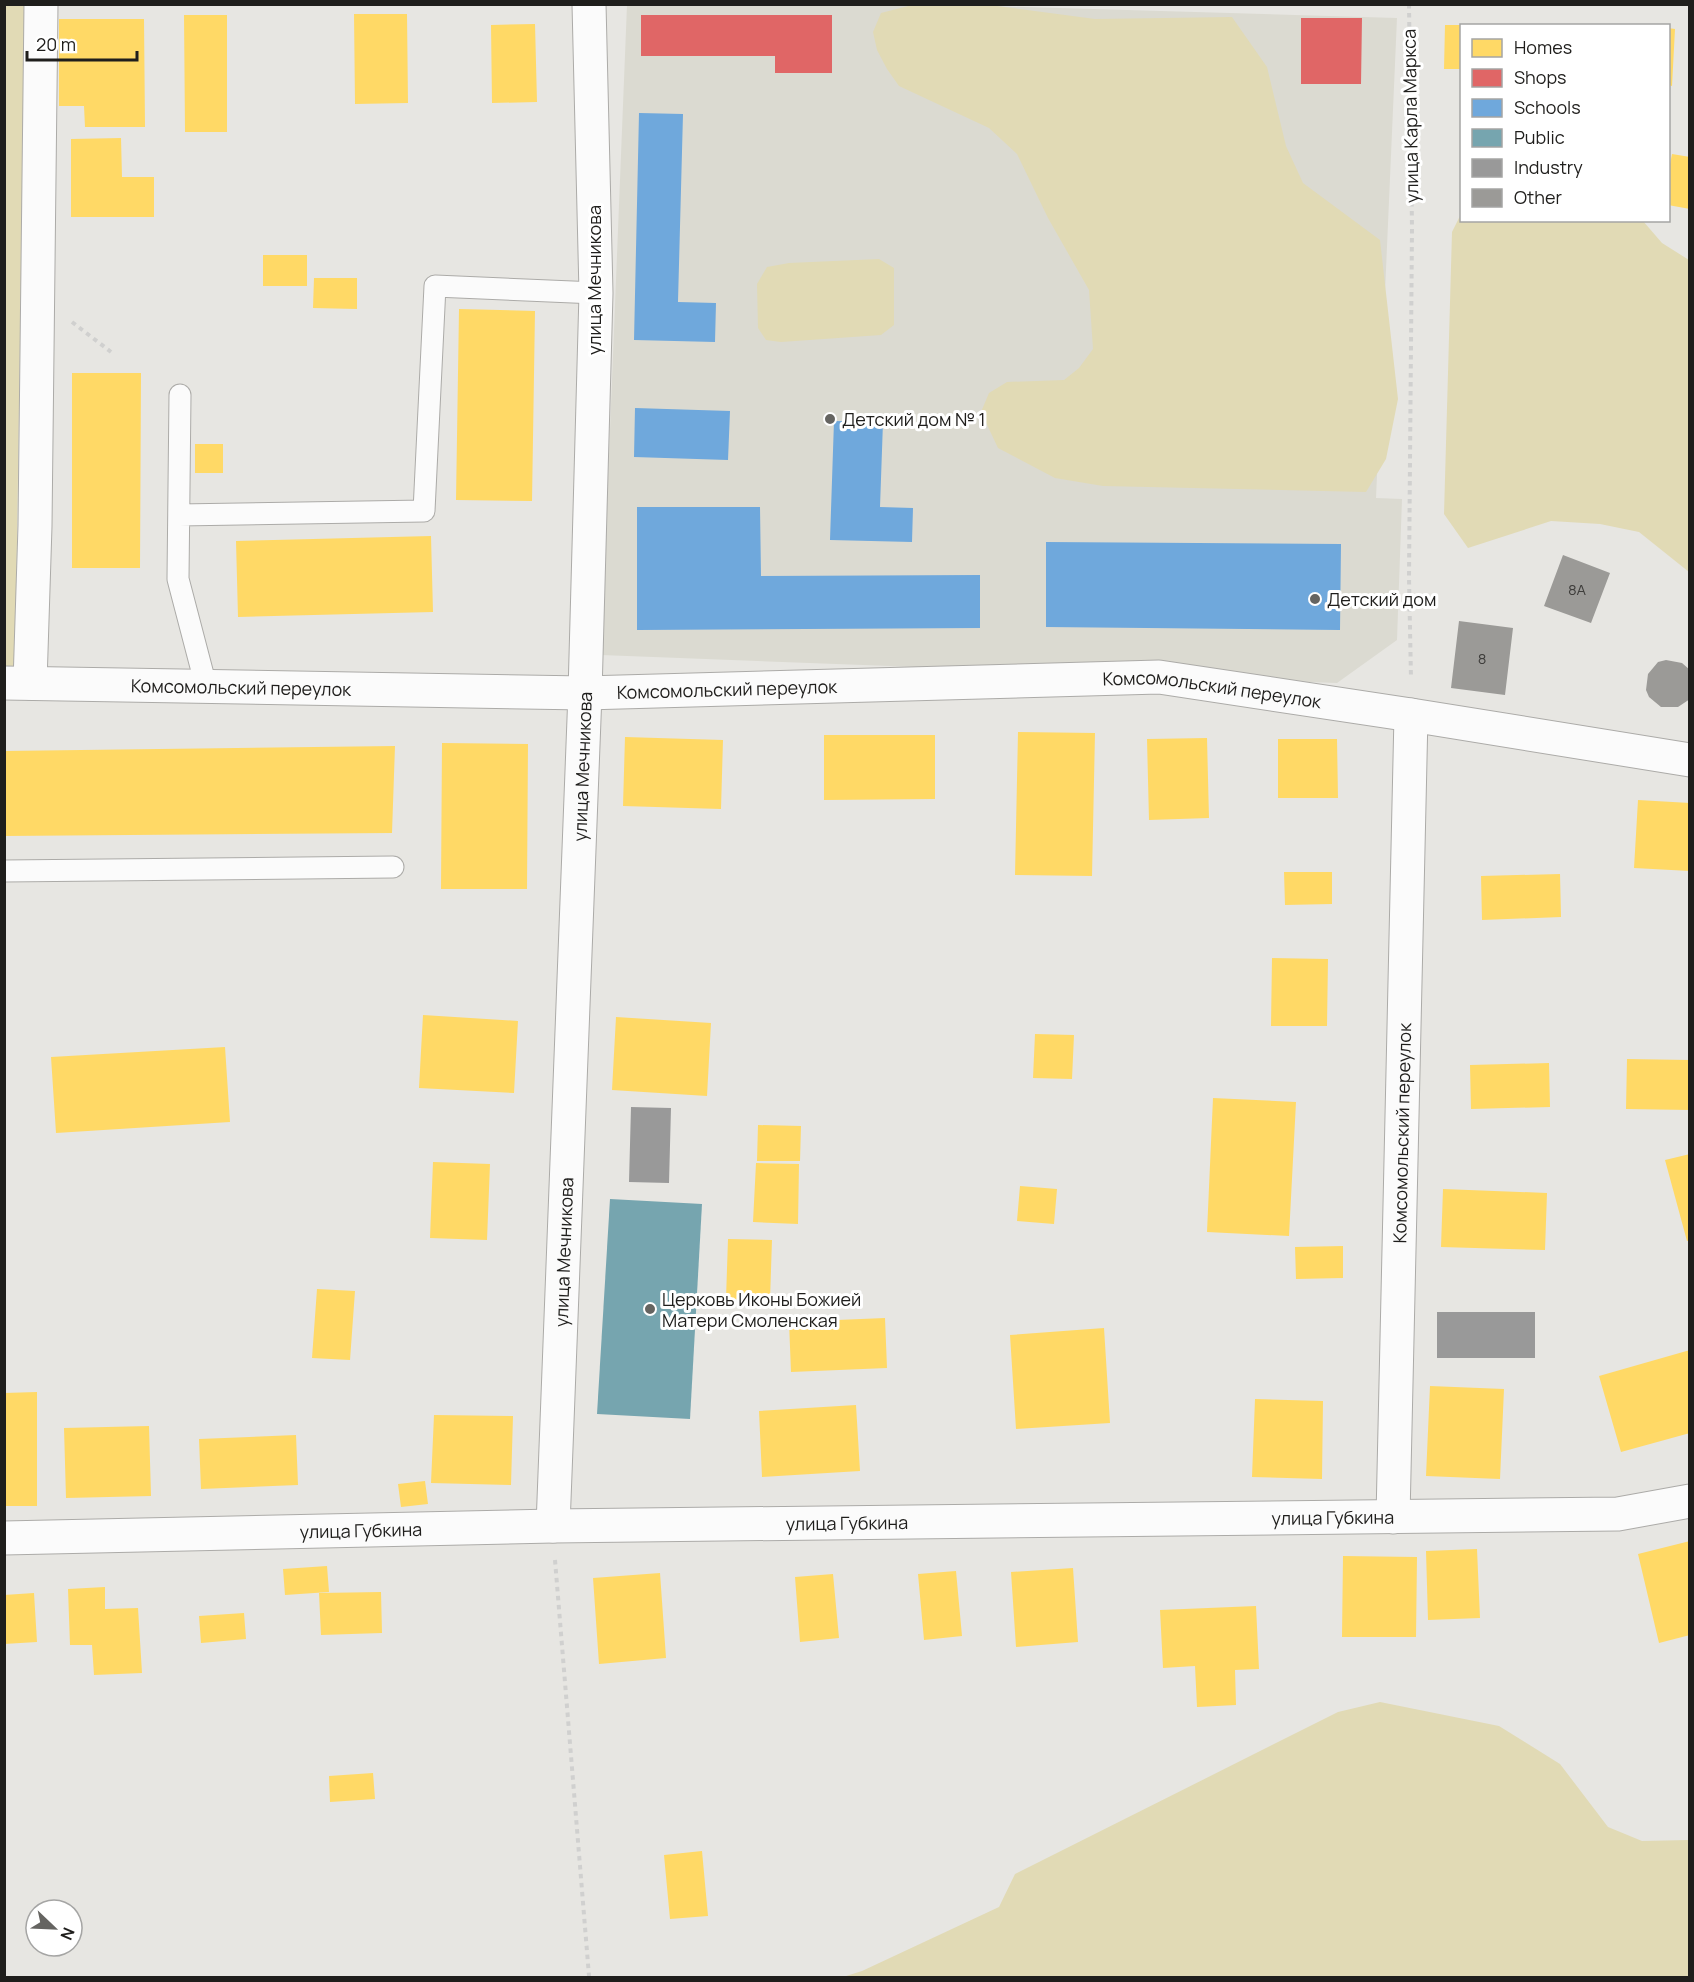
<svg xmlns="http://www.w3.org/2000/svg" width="1694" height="1982" font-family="Manrope,sans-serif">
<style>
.built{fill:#dbdad1}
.green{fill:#e1dab5}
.homes{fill:#ffd966}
.shops{fill:#e06666}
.schools{fill:#6fa8dc}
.public{fill:#76a5af}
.industry{fill:#999}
.building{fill:#9b9a97}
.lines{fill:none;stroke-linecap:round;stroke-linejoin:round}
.service-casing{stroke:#acaba8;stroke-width:23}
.minor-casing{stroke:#acaba8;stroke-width:35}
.path{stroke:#d0d0cf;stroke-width:4;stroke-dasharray:4.5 4.5;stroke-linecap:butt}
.service{stroke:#fbfbfb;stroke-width:21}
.minor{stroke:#fbfbfb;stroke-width:33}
.poi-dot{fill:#656461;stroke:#fff;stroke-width:2}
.labels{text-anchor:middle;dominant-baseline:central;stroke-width:6;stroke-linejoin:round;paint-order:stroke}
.number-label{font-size:15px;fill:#3e3d3b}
.street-label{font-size:18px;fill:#1f1e1c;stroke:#fff}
.poi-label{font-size:18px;fill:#1f1e1c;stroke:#fff;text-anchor:start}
</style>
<rect width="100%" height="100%" fill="#e7e6e2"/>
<path class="built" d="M627 5H954L1397 18 1376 498 1402 499 1397 640 1337 683 601 655Z"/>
<path class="green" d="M25 4 15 674 5 673 4 5Z
M916 4 990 5 1095 19 1232 17 1267 67 1286 146 1303 183 1380 240 1398 399 1386 459 1366 492 1103 486 1055 478 998 448 981 412 989 393 1007 382 1064 380 1079 368 1093 349 1089 290 1048 218 1017 154 989 128 899 86 887 69 877 50 873 32 881 13Z
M1461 214 1462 220 1643 221 1662 243 1689 260V572L1639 532 1600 524 1551 521 1468 548 1444 514 1452 232Z
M879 259 894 268V325L881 335 781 342 766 340 758 328 757 284 767 267 789 263Z
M1380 1702 1499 1726 1560 1764 1608 1827 1642 1841 1689 1840V1977H843L862 1971 999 1907 1015 1874 1338 1712Z"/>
<path class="homes" d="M354 14H407L408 103 355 104Z
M184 15H227V132H185Z
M59 19H144L145 127H85L84 106H59Z
M535 24 537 102 492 103 491 25Z
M1445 25H1462V69H1444Z
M1668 28 1675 29 1672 86 1668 85Z
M121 138 122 177H154V217H71V139Z
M1672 154 1690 157V209L1668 205V174Z
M263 255H307V286H263Z
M314 278H357V309L313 308Z
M459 309 535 311 532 501 456 500Z
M72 373H141L140 568H72Z
M195 444H223V473H195Z
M431 536 433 612 238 617 236 541Z
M1018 732 1095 733 1092 876 1015 875Z
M824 735H935V799L824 800Z
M625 737 723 740 721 809 623 806Z
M1207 738 1209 818 1149 820 1147 739Z
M1278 739H1337L1338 798H1278Z
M442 743 528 744 527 889H441Z
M395 746 392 833 4 836V751Z
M1638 800 1690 803V871L1634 868Z
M1284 872H1332V904L1285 905Z
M1560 874 1561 917 1482 920 1481 876Z
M1272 958 1328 959 1327 1026H1271Z
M423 1015 518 1021 514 1093 419 1088Z
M616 1017 711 1023 707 1096 612 1090Z
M1035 1034 1074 1035 1072 1079 1033 1078Z
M225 1047 230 1122 56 1133 51 1057Z
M1627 1059 1690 1060V1110L1626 1109Z
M1549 1063 1550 1107 1471 1109 1470 1065Z
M1213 1098 1296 1102 1289 1236 1207 1232Z
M758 1125 801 1126 800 1161H757Z
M1690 1154V1240L1687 1241 1665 1160Z
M433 1162 490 1164 487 1240 430 1238Z
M756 1163 799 1164 798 1224 753 1222Z
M1020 1186 1057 1189 1054 1224 1017 1221Z
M1443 1189 1547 1193 1545 1250 1441 1247Z
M728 1239 772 1240 770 1300 726 1299Z
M1343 1246V1278L1296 1279 1295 1247Z
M317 1289 355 1291 350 1360 312 1358Z
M885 1318 887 1368 791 1372 789 1322Z
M1104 1328 1110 1423 1016 1429 1010 1335Z
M1690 1350V1433L1621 1452 1599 1376Z
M1430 1386 1504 1389 1500 1479 1426 1476Z
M37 1392V1506H4V1393Z
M1255 1399 1323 1401 1322 1479 1252 1477Z
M856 1405 860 1471 762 1477 759 1411Z
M434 1415 513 1416 511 1485 431 1483Z
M149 1426 151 1496 66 1498 64 1428Z
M296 1435 298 1485 201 1489 199 1439Z
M425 1481 428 1504 401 1507 398 1484Z
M1690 1541V1635L1659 1643 1638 1554Z
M1477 1549 1480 1618 1428 1620 1426 1551Z
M1343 1556 1417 1557 1416 1637H1342Z
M327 1566 329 1592 285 1595 283 1569Z
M1073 1568 1078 1642 1016 1647 1011 1572Z
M956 1571 962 1636 924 1640 918 1574Z
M660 1573 666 1658 599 1664 593 1578Z
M833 1574 839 1638 800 1642 795 1577Z
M105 1587V1609L138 1608 142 1673 94 1675 92 1645H70L68 1589Z
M381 1592 382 1633 321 1635 319 1593Z
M34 1593 37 1642 4 1644V1595Z
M1256 1606 1259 1669 1235 1670 1236 1705 1197 1707 1195 1666 1163 1668 1160 1610Z
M244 1613 246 1639 201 1643 199 1616Z
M373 1773 375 1799 330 1802 329 1776Z
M702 1851 708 1916 670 1919 664 1855Z"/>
<path class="shops" d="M641 15H832V73H775V56H641Z
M1301 18H1362L1361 84H1301Z"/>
<path class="schools" d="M639 113 683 114 678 302 716 303 715 342 634 340Z
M635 408 730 411 728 460 634 457Z
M834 421 883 422 880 507 913 508 912 542 830 540Z
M637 507H760L761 576 980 575V628L637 630Z
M1046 542 1341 544 1340 630 1046 627Z"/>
<path class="public" d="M610 1199 702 1204 690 1419 597 1414Z"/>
<path class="industry" d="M631 1107 671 1108 669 1183 629 1182Z
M1437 1312H1535V1358H1437Z"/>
<path class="building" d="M1563 555 1610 573 1591 623 1544 606Z
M1459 621 1513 628 1505 695 1451 688Z
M1666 660 1682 663 1690 670V699L1678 707H1661L1649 697 1646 690 1648 674 1658 662Z"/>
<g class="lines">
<defs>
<path id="service" d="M180 395 178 579 206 686
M179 515 424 511 435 286 596 293
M4 871 393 867"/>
<g id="minor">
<path id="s1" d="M4 683 585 693 1159 677 1411 715 1690 760"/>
<path d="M30 683 35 526 41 4"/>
<path id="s2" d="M1393 1517 1411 715"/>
<path id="s3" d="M553 1526 585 693 596 293 589 4"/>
<path id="s4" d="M4 1538 553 1526 1618 1514 1690 1501"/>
</g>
</defs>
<use href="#service" class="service-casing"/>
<use href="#minor" class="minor-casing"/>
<path class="path" d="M1409 4 1412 228 1409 577 1411 679
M72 322 111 352
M555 1560 589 1976 587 1978"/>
<use href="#service" class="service"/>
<use href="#minor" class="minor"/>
</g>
<g class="poi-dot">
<circle cx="830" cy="419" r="6"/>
<circle cx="1315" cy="599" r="6"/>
<circle cx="650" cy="1309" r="6"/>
</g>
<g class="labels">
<g class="number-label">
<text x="1577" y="589">8А</text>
<text x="1482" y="658">8</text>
</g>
<g class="street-label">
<text transform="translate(1410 116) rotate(-91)">улица Карла Маркса</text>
<text transform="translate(594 280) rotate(-90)">улица Мечникова</text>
<text stroke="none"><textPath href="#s1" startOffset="237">Комсомольский переулок</textPath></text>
<text stroke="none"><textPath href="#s1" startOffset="723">Комсомольский переулок</textPath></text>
<text stroke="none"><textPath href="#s1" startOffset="1209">Комсомольский переулок</textPath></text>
<text stroke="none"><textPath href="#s3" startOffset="760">улица Мечникова</textPath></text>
<text stroke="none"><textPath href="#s2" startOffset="384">Комсомольский переулок</textPath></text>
<text stroke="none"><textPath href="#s3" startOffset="274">улица Мечникова</textPath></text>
<text stroke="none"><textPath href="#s4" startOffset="1329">улица Губкина</textPath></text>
<text stroke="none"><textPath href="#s4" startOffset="843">улица Губкина</textPath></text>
<text stroke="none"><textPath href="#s4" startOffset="357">улица Губкина</textPath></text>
</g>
<g class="poi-label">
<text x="842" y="419">Детский дом № 1</text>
<text x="1327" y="599">Детский дом</text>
<text x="662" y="1299">Церковь Иконы Божией<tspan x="662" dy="21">Матери Смоленская</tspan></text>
</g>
</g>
<rect width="1694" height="1982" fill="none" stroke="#1f1e1c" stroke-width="12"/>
<rect x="1460" y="24" width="210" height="198" fill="#ffffff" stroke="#a5a5a4" stroke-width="1.5"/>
<rect x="1472" y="39" width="30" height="18" fill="#ffd966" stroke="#a5a5a4" stroke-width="1.5"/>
<text x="1514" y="54" font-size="18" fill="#1f1e1c">Homes</text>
<rect x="1472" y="69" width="30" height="18" fill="#e06666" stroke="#a5a5a4" stroke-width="1.5"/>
<text x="1514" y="84" font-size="18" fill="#1f1e1c">Shops</text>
<rect x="1472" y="99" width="30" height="18" fill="#6fa8dc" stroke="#a5a5a4" stroke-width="1.5"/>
<text x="1514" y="114" font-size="18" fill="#1f1e1c">Schools</text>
<rect x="1472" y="129" width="30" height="18" fill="#76a5af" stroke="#a5a5a4" stroke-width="1.5"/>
<text x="1514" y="144" font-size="18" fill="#1f1e1c">Public</text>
<rect x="1472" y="159" width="30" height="18" fill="#999999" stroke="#a5a5a4" stroke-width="1.5"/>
<text x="1514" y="174" font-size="18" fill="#1f1e1c">Industry</text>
<rect x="1472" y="189" width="30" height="18" fill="#9b9a97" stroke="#a5a5a4" stroke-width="1.5"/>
<text x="1514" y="204" font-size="18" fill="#1f1e1c">Other</text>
<g transform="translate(54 1928) rotate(113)"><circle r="28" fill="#ffffff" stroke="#a5a5a4" stroke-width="1.5"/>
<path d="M0-4.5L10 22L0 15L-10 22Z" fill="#656461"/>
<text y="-9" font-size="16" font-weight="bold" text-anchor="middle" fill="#1f1e1c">N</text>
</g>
<path d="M27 51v9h110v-9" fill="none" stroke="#1f1e1c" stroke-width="3"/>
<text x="36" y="51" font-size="18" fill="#1f1e1c" stroke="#ffffff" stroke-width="4.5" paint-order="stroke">20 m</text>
</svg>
